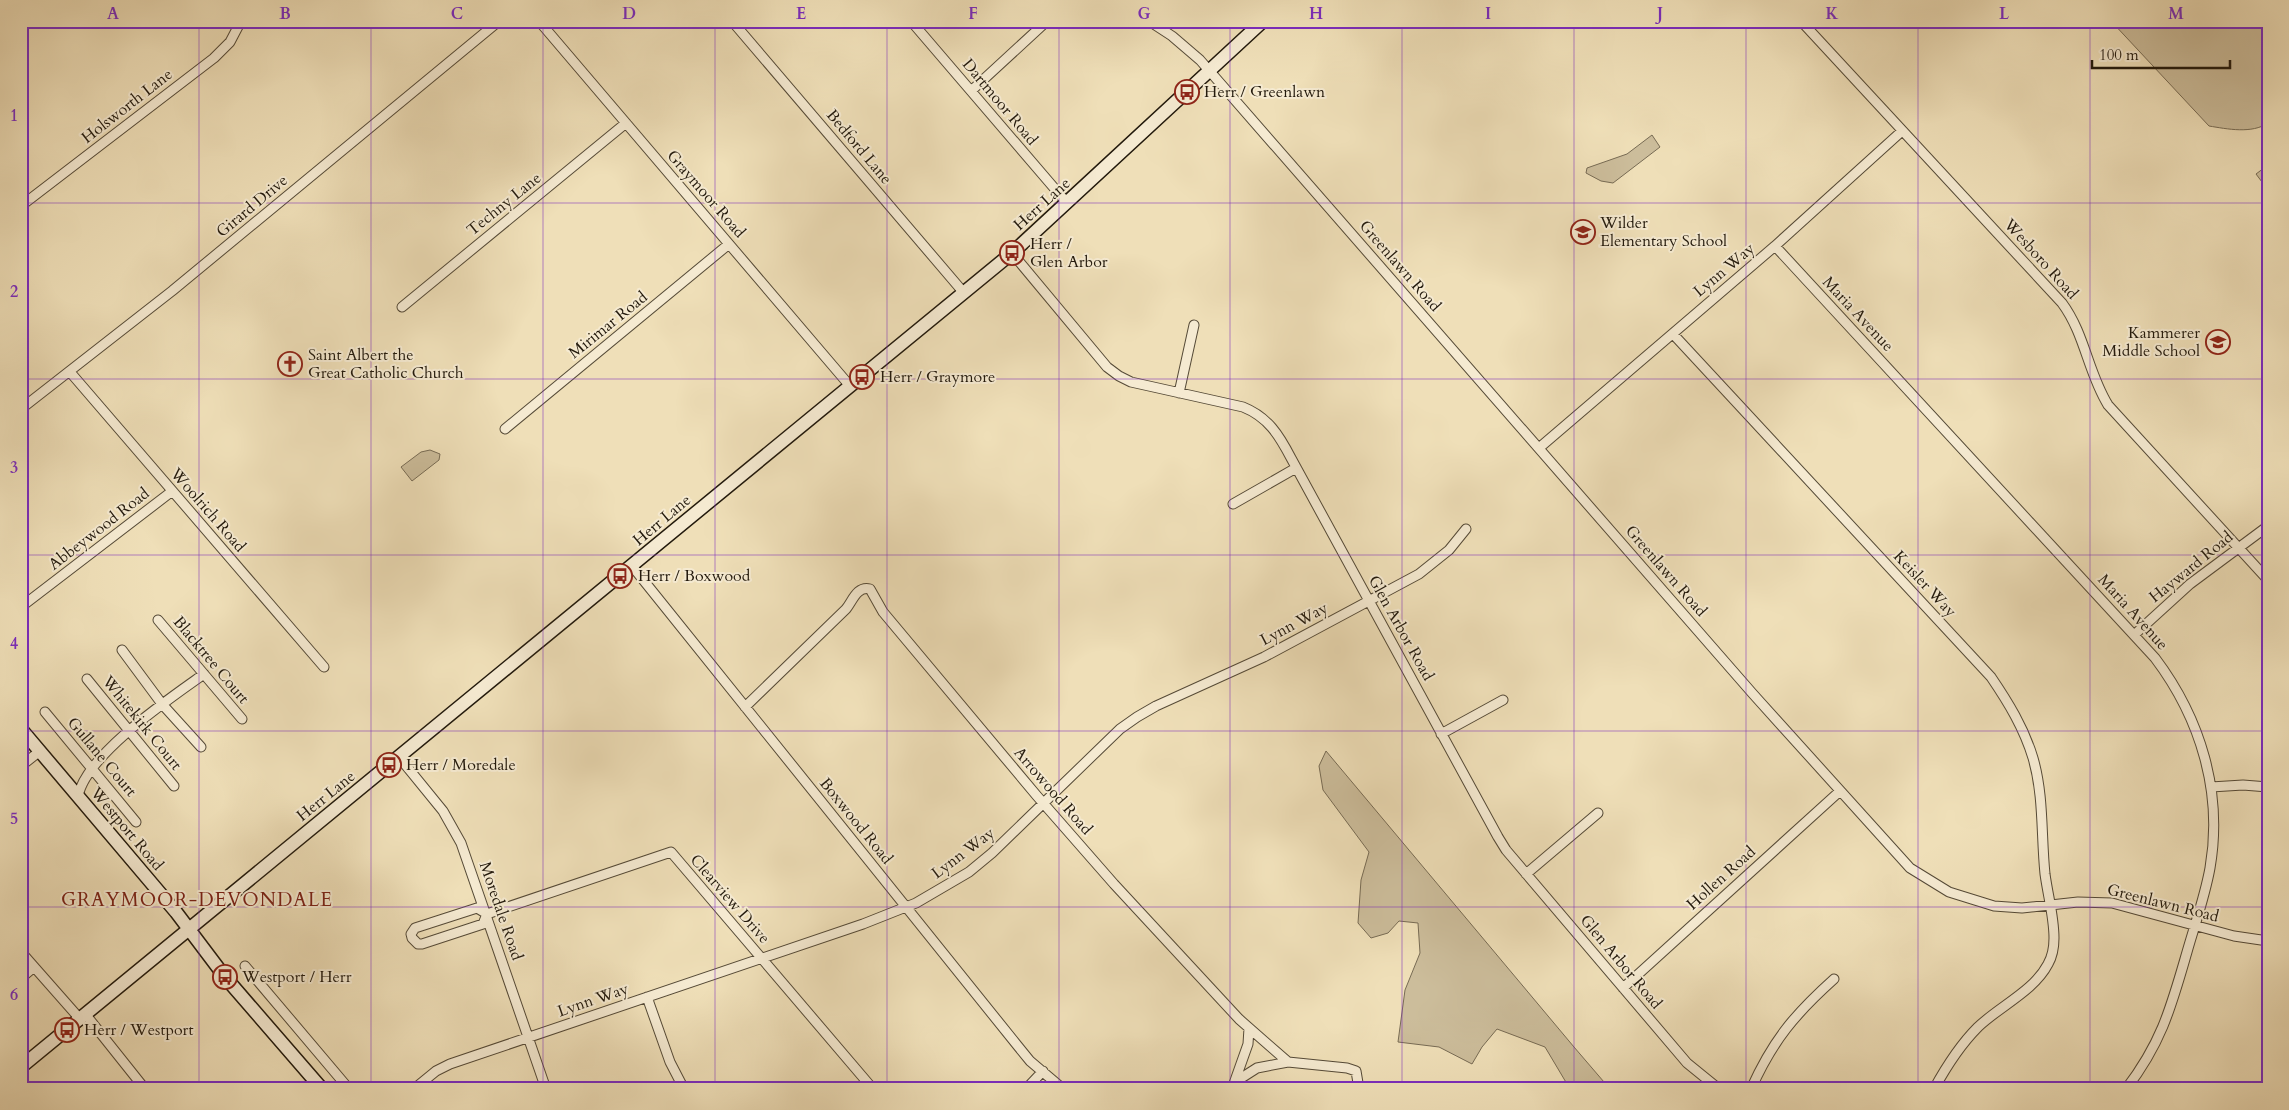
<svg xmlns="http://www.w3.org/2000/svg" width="2289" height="1110" font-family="Cardo,serif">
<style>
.green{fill:#ccbd9b;stroke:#776b54}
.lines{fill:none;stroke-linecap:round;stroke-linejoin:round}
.street-casing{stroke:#554a37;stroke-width:11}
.secondary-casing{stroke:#22190c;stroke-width:15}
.street{stroke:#f5ead1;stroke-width:9}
.secondary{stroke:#f5ead1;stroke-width:12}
.grid{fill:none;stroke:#7b2cbf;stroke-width:1;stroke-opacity:0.55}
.labels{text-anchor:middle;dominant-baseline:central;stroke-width:4;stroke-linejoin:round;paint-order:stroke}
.poi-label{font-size:16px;fill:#22190c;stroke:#f5ead1;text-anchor:start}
.street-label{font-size:16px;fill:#22190c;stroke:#f5ead1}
.quarter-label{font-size:19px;letter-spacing:1px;fill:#7a1f14;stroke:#f5ead1}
.neatline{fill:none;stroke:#7b2cbf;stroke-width:2}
.grid-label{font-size:16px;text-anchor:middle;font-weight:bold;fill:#7b2cbf}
</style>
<rect width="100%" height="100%" fill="#efdfb8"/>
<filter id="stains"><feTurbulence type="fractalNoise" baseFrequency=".004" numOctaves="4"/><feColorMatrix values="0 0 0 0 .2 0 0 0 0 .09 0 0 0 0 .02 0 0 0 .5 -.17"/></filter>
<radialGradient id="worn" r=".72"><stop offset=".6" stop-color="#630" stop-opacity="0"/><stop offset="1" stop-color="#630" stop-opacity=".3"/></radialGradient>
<path class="green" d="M2111 21H2268V123C2252 134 2227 129 2209 126Z
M1652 135 1660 147 1613 183 1601 181 1586 173 1587 168 1627 154Z
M2268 165V190L2256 174Z
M430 450 440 454 439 460 412 481 401 467 421 452Z
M1326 751 1574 1047 1610 1089H1570L1545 1047 1497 1029 1482 1047 1472 1064 1439 1047 1398 1042 1405 990 1420 953 1418 923 1399 921 1388 933 1371 938 1358 923 1361 880 1369 852 1323 790 1319 766Z"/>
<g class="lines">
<defs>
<path id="street" d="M539 21 850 386
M732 21 964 293
M911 21 1067 203
M1149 21 1172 36 1200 60 1753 694 1910 868 1949 892 1994 906 2022 908 2078 902 2112 903 2234 936 2268 941
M1801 21 2062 303C2085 334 2088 373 2108 405L2268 580
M971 91 1047 21
M21 206 214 58 230 42 241 21
M1775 246 2155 658C2201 719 2223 793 2210 868 2205 896 2195 924 2187 952 2171 1007 2162 1042 2126 1089
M1012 253 1107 367 1119 376 1131 382 1243 407C1268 417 1279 435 1291 458L1498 837 1506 850 1687 1063 1719 1089
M402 307 626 123
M1673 334 1991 677C2008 702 2024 728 2033 758 2044 796 2041 835 2045 874 2048 896 2054 917 2054 938 2054 947 2052 957 2048 964 2034 991 2000 1006 1978 1027 1960 1045 1946 1067 1934 1089
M70 372 324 667
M1179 393 1194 325
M21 409 172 291 499 21
M505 429 729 244
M1539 448 1775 246 1902 131
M1233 504 1296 468
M632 566 1017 1045 1030 1061 1063 1089
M21 607 171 492
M158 620 242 719
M2134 635 2190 584 2268 526
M122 650 162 704 201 747
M87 679 174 786
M745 707 846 609C853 600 857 586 870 589L883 612 1037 796 1114 884 1239 1019 1288 1062 1347 1068 1356 1071 1359 1089
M45 712 136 822
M1441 734 1503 700
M399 757 443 811 461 843 546 1089
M21 766 40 751
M2211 787 2243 785 2268 787
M78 796C87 754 169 699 204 674
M1526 874 1598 813
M477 908 487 914 483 924 422 944H418L412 938 411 934 415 928Z
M487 914 671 852 873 1089
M21 952 80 1019
M245 966 349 1089
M21 978 34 967
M1623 988 1840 791
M647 997 670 1062 684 1089
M86 1015 145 1089
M1235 1082 1257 1068 1288 1062
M306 1089 314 1080
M414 1089 436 1071 450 1064 863 924 916 903 969 872 992 853 1120 729 1137 717 1156 706 1264 657 1419 574 1449 550 1466 529
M1026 1089 1043 1071
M1232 1089 1248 1044 1249 1028
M1751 1089C1773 1040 1795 1014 1834 979"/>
<path id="secondary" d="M21 729 176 912 225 977 322 1089
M21 1067 1012 253 1263 21"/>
</defs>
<use href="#street" class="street-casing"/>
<use href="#secondary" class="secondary-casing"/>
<use href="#street" class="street"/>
<use href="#secondary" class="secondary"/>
</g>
<path class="grid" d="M199 21V1089M371 21V1089M543 21V1089M715 21V1089M887 21V1089M1059 21V1089M1230 21V1089M1402 21V1089M1574 21V1089M1746 21V1089M1918 21V1089M2090 21V1089M21 203H2268M21 379H2268M21 555H2268M21 731H2268M21 907H2268"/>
<defs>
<symbol id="bus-ring" viewBox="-11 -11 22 22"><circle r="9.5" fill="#f5ead1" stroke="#8f2418" stroke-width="1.5"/><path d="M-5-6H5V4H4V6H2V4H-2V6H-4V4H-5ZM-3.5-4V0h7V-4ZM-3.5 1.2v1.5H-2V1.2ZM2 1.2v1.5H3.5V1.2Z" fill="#8f2418"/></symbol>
<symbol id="school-ring" viewBox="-11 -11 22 22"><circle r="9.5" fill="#f5ead1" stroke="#8f2418" stroke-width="1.5"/><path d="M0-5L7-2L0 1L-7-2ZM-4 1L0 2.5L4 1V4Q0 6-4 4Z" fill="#8f2418"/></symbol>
<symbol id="church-ring" viewBox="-11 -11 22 22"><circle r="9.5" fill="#f5ead1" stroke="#8f2418" stroke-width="1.5"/><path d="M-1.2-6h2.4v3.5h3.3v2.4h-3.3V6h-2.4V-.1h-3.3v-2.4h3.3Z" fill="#8f2418"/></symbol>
</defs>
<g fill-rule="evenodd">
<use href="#bus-ring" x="1173" y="78" width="28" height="28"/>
<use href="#school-ring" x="1569" y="218" width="28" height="28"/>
<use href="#bus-ring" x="998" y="239" width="28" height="28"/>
<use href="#school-ring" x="2204" y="328" width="28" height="28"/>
<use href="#church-ring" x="276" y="350" width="28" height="28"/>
<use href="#bus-ring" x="848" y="363" width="28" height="28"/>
<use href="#bus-ring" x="606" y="562" width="28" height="28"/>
<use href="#bus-ring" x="375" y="751" width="28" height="28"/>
<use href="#bus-ring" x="211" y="963" width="28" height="28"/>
<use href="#bus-ring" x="53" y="1016" width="28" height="28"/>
</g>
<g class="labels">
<g class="poi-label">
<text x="1204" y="92">Herr / Greenlawn</text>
<text x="1600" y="223">Wilder<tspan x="1600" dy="18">Elementary School</tspan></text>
<text x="1030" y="244">Herr /<tspan x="1030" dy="18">Glen Arbor</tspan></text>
<text x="2200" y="333" text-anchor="end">Kammerer<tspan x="2200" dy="18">Middle School</tspan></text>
<text x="308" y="355">Saint Albert the<tspan x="308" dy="18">Great Catholic Church</tspan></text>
<text x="880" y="377">Herr / Graymore</text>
<text x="638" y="576">Herr / Boxwood</text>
<text x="406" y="765">Herr / Moredale</text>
<text x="242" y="977">Westport / Herr</text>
<text x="84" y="1030">Herr / Westport</text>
</g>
<g class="street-label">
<text transform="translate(1000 102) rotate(50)">Dartmoor Road</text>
<text transform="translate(127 106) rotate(-38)">Holsworth Lane</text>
<text transform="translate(859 147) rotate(50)">Bedford Lane</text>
<text transform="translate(706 194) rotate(49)">Graymoor Road</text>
<text transform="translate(504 204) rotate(-39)">Techny Lane</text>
<text transform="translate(1042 204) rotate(-42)">Herr Lane</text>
<text transform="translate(252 206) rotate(-40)">Girard Drive</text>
<text transform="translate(2041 259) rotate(48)">Wesboro Road</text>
<text transform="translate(1400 266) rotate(49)">Greenlawn Road</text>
<text transform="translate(1724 270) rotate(-40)">Lynn Way</text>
<text transform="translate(1858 314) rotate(47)">Maria Avenue</text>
<text transform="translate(608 325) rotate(-39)">Mirimar Road</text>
<text transform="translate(208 510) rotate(49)">Woolrich Road</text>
<text transform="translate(662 520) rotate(-40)">Herr Lane</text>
<text transform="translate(99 529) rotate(-38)">Abbeywood Road</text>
<text transform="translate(2191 567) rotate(-39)">Hayward Road</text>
<text transform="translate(1666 571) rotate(49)">Greenlawn Road</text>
<text transform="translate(1925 584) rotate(47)">Keisler Way</text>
<text transform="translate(2133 612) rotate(48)">Maria Avenue</text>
<text transform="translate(1294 624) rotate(-28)">Lynn Way</text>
<text transform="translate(1401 628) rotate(61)">Glen Arbor Road</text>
<text transform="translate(211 660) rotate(50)">Blacktree Court</text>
<text transform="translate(142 723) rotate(51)">Whitekirk Court</text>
<text transform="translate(102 757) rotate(50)">Gullane Court</text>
<text transform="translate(1053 791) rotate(49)">Arrowood Road</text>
<text transform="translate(326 796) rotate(-39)">Herr Lane</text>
<text transform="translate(856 821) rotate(51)">Boxwood Road</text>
<text transform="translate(127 829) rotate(50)">Westport Road</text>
<text transform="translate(963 853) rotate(-37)">Lynn Way</text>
<text transform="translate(1721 878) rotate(-42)">Hollen Road</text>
<text transform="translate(730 899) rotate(49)">Clearview Drive</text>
<text transform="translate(2163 903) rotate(14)">Greenlawn Road</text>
<text transform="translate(501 911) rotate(71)">Moredale Road</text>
<text transform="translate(1621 962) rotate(50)">Glen Arbor Road</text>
<text transform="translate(593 1000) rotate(-19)">Lynn Way</text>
</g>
<g class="quarter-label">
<text x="197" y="900">GRAYMOOR-DEVONDALE</text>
</g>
</g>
<rect width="2289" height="1110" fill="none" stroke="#efdfb8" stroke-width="55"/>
<path d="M2092 60v8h138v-8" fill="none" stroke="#22190c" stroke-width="2.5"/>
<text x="2099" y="60" font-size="15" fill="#22190c" stroke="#f5ead1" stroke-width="4" paint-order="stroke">100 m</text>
<rect x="28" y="28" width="2234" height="1054" class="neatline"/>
<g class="grid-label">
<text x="113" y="19">A</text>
<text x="285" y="19">B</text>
<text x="457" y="19">C</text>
<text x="629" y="19">D</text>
<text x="801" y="19">E</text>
<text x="973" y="19">F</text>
<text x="1144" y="19">G</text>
<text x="1316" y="19">H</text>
<text x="1488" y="19">I</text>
<text x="1660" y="19">J</text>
<text x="1832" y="19">K</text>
<text x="2004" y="19">L</text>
<text x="2176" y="19">M</text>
<text x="14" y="121">1</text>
<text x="14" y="297">2</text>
<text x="14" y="473">3</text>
<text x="14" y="649">4</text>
<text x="14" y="824">5</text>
<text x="14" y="1000">6</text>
</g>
<rect width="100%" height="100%" filter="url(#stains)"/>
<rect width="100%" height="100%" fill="url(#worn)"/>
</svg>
